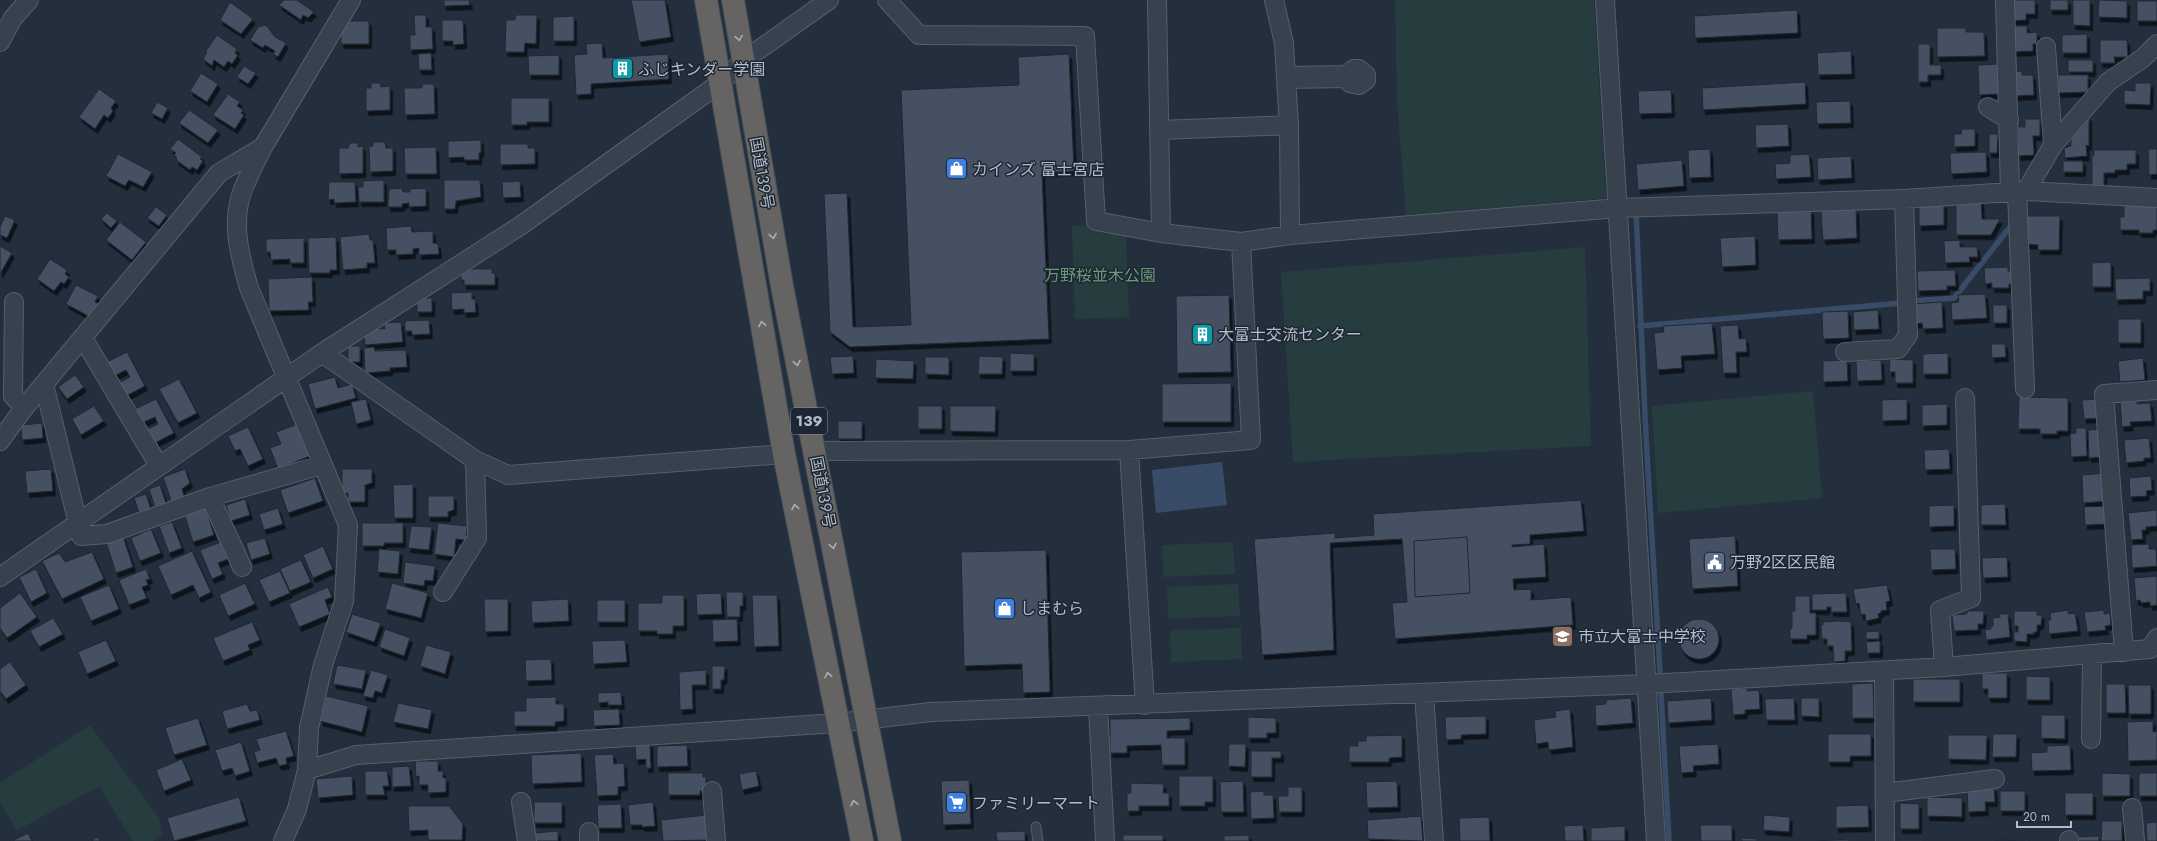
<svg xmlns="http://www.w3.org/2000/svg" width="2157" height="841" font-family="Jost,'Noto Sans JP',sans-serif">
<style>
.green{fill:#263c3f}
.water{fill:#394c67}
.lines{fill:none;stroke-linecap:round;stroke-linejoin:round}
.stream{stroke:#394c67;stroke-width:5.5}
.building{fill:#455162;stroke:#1f2835;filter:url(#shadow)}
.service-casing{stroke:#565f6c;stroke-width:11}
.minor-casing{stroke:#565f6c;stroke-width:20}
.trunk-casing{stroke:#434c59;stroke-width:24}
.service{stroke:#38414e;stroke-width:9}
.minor{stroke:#38414e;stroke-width:18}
.trunk{stroke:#656462;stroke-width:22}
.oneway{stroke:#a8afba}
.labels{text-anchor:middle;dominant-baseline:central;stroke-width:3;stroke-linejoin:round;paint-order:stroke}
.shield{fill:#1d2633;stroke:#878f9c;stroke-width:1}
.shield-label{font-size:15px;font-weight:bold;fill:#b4bcc9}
.poi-label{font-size:16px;fill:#b4bcc9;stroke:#1d2633;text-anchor:start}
.street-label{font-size:16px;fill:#b4bcc9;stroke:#1d2633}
.park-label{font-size:16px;fill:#6b9a76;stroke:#1d2633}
</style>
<defs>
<filter id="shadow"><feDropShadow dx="2.5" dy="4.5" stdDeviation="0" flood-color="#0009"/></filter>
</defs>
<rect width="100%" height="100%" fill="#242f3e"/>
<path class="green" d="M1395 0H1594L1606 198 1406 216 1397 101Z
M1094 225 1126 234 1129 317 1075 319 1072 226Z
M1585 247 1591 446 1293 462 1281 272Z
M1813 391 1822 498 1658 513 1652 406Z
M1233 542 1235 574 1163 577 1162 545Z
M1238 584 1240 616 1168 619 1167 587Z
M1241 628 1242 659 1171 662 1170 630Z
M90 725 159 818 162 834 153 841H133L99 787 17 830 0 803V783Z"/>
<path class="water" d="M1222 462 1227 505 1156 513 1152 470Z"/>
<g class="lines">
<path class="stream" d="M1636 211 1646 437 1660 672
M1913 301 1954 298 2014 222
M1640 326 1902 303
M1661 694 1669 841"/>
</g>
<path class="building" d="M284 0H297L314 12 308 18 303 15 301 20 279 5Z
M444 0H469L470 5 444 6Z
M631 0H665L671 37 639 42Z
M2009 0H2035V14H2026V20L2009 21Z
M2050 0H2068V10H2050Z
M2073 0H2090V26L2073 25Z
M2099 0 2127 1V18L2098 17Z
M2137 1H2157V21H2137Z
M230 2 253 19 241 34 220 20Z
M1797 10 1798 33 1695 38 1694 16Z
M414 15H426V27H432L433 49 410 50V35H415Z
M516 15H537L536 44 525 43 524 52H505L506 20H515Z
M574 16V41H553V17Z
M442 20H463L464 44 453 45V41H442Z
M341 21H369V44H341Z
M266 25 275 37 286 43 278 57 273 54 275 51 265 45 263 48 250 40 258 27Z
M2011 26H2027V33L2037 32V44H2033V51L2011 52Z
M1937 28H1966V32H1984L1985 56 1937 57Z
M2087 34V53H2062V35Z
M217 35 237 49 235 53 238 55 232 64 228 61 224 67 214 60 212 66 203 59 207 52 206 51Z
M2100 40H2127L2128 57H2114L2115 63H2100Z
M602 43 603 58 668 54 669 79 591 84V94L576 95 574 55 587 54 586 44Z
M1918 44H1930V65H1941V75H1928V82H1918Z
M1851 51 1852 74 1818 75 1817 53Z
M431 53 432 70H419L418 54Z
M1069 54 1074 171 1042 173 1049 339 850 347 830 332 824 194 847 193 853 327 911 325 901 90 1019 85 1018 57Z
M559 55V75H529L528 56Z
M2068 60H2093V72H2068Z
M1998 64 2000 94 1979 95 1978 65Z
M244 66 256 73 248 84 237 77Z
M2022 71V75H2033L2034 95 2015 96 2014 72Z
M201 73 218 84 207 102 190 91Z
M2058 75H2088V92L2058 93Z
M1805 82 1806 104 1703 110 1702 88Z
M371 83H380L381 87 390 86V110L366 111V88H371Z
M2135 83H2151L2150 105 2124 104V90L2135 91Z
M422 84H434L435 114 405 115 404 88H422Z
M99 89 116 101 111 108 113 111 108 118 104 115 95 129 79 117Z
M1671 90 1672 113 1639 114 1638 91Z
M228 94 240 102 237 106 243 110 241 113 244 115 235 129 213 115Z
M511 98H549V122H527V125H511Z
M1850 101 1851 123 1817 124 1816 102Z
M157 102 168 108 162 119 151 113Z
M189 110 218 130 208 143 179 123Z
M2089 116V146L2086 145 2087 156 2065 158 2064 148 2071 146V139Z
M2025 119H2040V136H2033L2034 155 2018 156V127H2025Z
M1788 124 1789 146 1756 148 1755 125Z
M1962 129H1975V146L1954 147V134H1961Z
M1989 134H1998L1997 153H1989Z
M178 139 202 157 200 159 203 161 197 170 192 167 190 170 176 160 177 158 174 155 176 153 170 149Z
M481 140V153H479V160H464V157L448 158V142L450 141Z
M373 142H385L386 148H393V171L370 172 369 147 373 146Z
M350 143H358V147L363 146V173L339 174V148H348Z
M500 144H528V148H535V164L500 165Z
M436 147 437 174H405L404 148Z
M1710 149 1711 177 1689 178 1688 150Z
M2148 149H2157V174L2149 175Z
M2094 150H2136V164H2127V170H2115V173H2104V186H2092V156H2094Z
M1986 152 1987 172 1951 174 1950 153Z
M118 154 152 172 143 187 129 180 125 186 106 176Z
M1809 154 1811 177 1776 179 1775 164 1790 163V155Z
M1851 156 1852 178 1818 180 1817 158Z
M1682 160 1684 186 1638 190 1636 164Z
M2063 161H2083V172H2063Z
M384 180V202H359L358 187H363V181Z
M444 180H480L481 197 456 201 455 209H444Z
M520 181 521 197 503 198 502 182Z
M329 182H355L356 202 334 203V199L328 200Z
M402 188 403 192H410V189L426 188V206L409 207V203L402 204V207H388L389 189Z
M1956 200H1981L1982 219H2000L1991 235H1956Z
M1944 203V225L1919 226V204Z
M2124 205H2157V230H2153V233H2139V230H2120V217H2124Z
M156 207 167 215 159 226 147 218Z
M1856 209 1857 238 1823 240 1821 211Z
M1811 210 1812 239 1778 240 1777 212Z
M107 213 117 221 111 228 101 219Z
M5 216 15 220 7 238 0 235V227Z
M2025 216H2060L2059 250H2038V245L2025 244Z
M120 222 146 242 132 260 106 240Z
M411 226 412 232 433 231V243L438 244 439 254 419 255V248L413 249V254L396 255V250H387L386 228Z
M369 234 370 240H373L375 263H367V268L343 270 340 237Z
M1755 236 1756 265 1722 267 1720 238Z
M336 237 337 270H330V273H309L308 238Z
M304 238V263H290V259L271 260 270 252H266V239Z
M1960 240V247H1977L1978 257H1969L1970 262 1945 263 1944 241Z
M0 246 12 253 0 274Z
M50 259 67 270 65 274 69 277 64 284 61 282 54 291 37 279Z
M2111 262V287H2092V263Z
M2008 267V271L2017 270 2018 283 2009 284V288H1992V283L1985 284 1984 268Z
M461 269H492V273H495V285H464V280H461Z
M1955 270 1956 286H1947V290L1918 291 1917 271Z
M312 277 313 302H308L309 310 269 311 268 279Z
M2150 278V291H2143V299L2116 300 2115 279Z
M76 285 98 296 95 302 99 304 92 318 66 304Z
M472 292V299H475L476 312 464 313V309L452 310 451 293Z
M1985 294 1987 318 1952 320 1951 303 1959 302 1958 295Z
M1229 295 1231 372 1177 373 1176 296Z
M417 298H432V312H417Z
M1942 302 1943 328 1923 329 1922 323 1913 324 1911 304Z
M1993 305H2007V323H1993Z
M1878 310 1879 329 1854 330 1853 312Z
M1848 311 1849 338 1823 339 1822 312Z
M2118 319H2141V343H2118Z
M429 320 430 334 412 335V331H405V321Z
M401 322 403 342 365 345 364 336 377 328 385 329 384 323Z
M1712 323 1715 354 1681 356 1682 368 1657 370 1654 333 1664 332 1663 326Z
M1738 325 1739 339 1746 338 1747 352H1736L1737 373H1723L1720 326Z
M1991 344H2005L2006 357 1992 358Z
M348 346H360V362H348Z
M374 347 375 351 406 350 407 367 390 368V371L365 373 364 348Z
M127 352 145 386 126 396 119 383 130 377 126 370 114 376 107 362Z
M1010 353 1034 354V371H1010Z
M1948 353V374H1923V354Z
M853 356 854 373 832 374 830 357Z
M979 356 1003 357 1002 374H978Z
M925 357H949V375L925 374Z
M2143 358 2145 380 2120 382 2118 361Z
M876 359 914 361 913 379 875 378Z
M1890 359 1913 360V383H1895V372H1889Z
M1847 360 1848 381 1823 382V361Z
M1881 360 1882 380 1857 381 1856 361Z
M75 375 84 387 67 399 58 387Z
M335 377 338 388 352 384 356 398 315 409 308 384Z
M179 379 197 413 178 423 159 389Z
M1231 383V422H1162V384Z
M2019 397 2068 398V431H2057V434H2040V429H2018Z
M156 399 174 433 155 443 148 429 158 424 155 417 142 423 135 409Z
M366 399 371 420 356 424 351 402Z
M1907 399V420L1882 421V400Z
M2101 399 2102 418 2084 419 2082 400Z
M2137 401V404L2150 403 2152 421 2130 422 2131 426 2122 427 2120 402Z
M1947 404V425L1922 426V405Z
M94 406 104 421 81 435 72 419Z
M918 406H942V429H918Z
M950 406H996L995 432 950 431Z
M838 421H862V439H838Z
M42 423 43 438 22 440 21 425Z
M298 424 310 456 278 469 270 448 281 444 276 432Z
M248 427 263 459 248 466 240 449 235 451 228 436Z
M2076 428H2086L2087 456 2071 457 2070 434 2076 433Z
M2103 429 2104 457 2089 458 2088 430Z
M2149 438 2151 458H2144V461L2126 463 2124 440Z
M1949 449 1950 469 1925 470 1924 450Z
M51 469 53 491 27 493 25 471Z
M185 469 190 483 182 489 185 498 172 503 163 477Z
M342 469H372V483L365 485V502H348V493H342Z
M2107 473 2109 501 2083 503 2082 475Z
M2151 476 2152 490 2146 491 2147 496 2130 497 2129 478Z
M315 478 323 501 288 513 280 490Z
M413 484V518H394L393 485Z
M160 485 166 503 155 507 149 489Z
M146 494 151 509 139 513 134 498Z
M428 496H454V510L448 512V517H428Z
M245 499 250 515 231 521 226 505Z
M1581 500 1584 531 1530 535V544L1512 545V547L1544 544 1546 577 1513 579 1514 590 1531 589V600L1571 597 1573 625 1395 639 1392 603 1407 602 1402 539 1330 543 1334 650 1262 655 1254 539 1335 533V538L1374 535 1373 514Z
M2005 504 2006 525H1981V505Z
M1954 505V526L1929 527V506Z
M205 506 214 535 193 542 184 513Z
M2109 506 2110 524 2085 525 2084 507Z
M278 508 283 524 264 530 259 514Z
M2157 510V526L2146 527V530H2142L2143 539 2131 540 2128 513Z
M172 522 182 548 169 553 159 526Z
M362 523H403V543H384V546H362Z
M438 523 467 526 466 540 456 539 454 557 434 554Z
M411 526 432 527 429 550 408 548Z
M151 529 161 553 140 561 131 538Z
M123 536 133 567 116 573 106 542Z
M1735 536 1738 586 1692 589 1689 539Z
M1467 537 1470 593 1415 597 1414 541Z
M265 538 270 554 251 560 246 543Z
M221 542 228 559 218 563 223 574 212 579 200 550Z
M2149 544V549H2156L2157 566 2132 568 2131 545Z
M323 546 333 569 313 578 303 555Z
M379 549 400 551 398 574 377 572Z
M1930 549H1955L1956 569 1931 570Z
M1046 550 1050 692 1023 693 1022 664 964 666 961 552Z
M192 551 211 592 199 598 193 585 171 595 158 566Z
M92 552 104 579 62 599 42 561 59 553 65 562Z
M2007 557 2008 577 1983 578 1982 558Z
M301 560 311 582 290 591 280 569Z
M405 562 435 566 433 581 425 580 424 586 403 583Z
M36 569 47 593 31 602 19 577Z
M146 569 150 579 146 580 148 585 142 587 147 598 129 605 119 580Z
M280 571 290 593 269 602 259 580Z
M2157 576V605L2150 606V602L2141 603 2140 600 2136 601 2134 578Z
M245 583 255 604 228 616 219 595Z
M392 583 428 593 421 618 385 609Z
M109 585 119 609 91 621 80 597Z
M1887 585 1890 601 1886 602 1887 610 1881 611V613L1878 614 1879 618 1866 621 1865 614 1861 615 1859 603 1856 604 1853 589Z
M328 587 332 597 325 600 330 614 299 627 289 604Z
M726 592H743V606H740V617H727Z
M20 593 37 617 7 638 0 628V608Z
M721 593 722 614 697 615 696 594Z
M1846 593 1847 612H1831V607H1827V610H1812V594Z
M662 595H684V626H673V634H657V631H638V603H662Z
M752 595H777L779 646 754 647Z
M1795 596H1810V613H1816V635H1807V639H1790V629L1792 628V611H1795Z
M484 599H508V631L485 632Z
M568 599 569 621 532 623 531 601Z
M597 600H625V622H597Z
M2068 610V614L2075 613 2078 631 2049 634 2048 620H2051L2050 613Z
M2104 610V614L2110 613 2111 625 2105 626 2106 630 2087 632 2084 612Z
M1967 611H1984L1983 624H1978V630L1954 631 1952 615 1967 614Z
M2014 611H2037V615H2042L2041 625H2037V632H2034V634H2027V642L2014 641V632H2018V626H2014Z
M352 614 381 623 374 642 346 632Z
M1999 614H2008L2010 637 1986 640 1985 630 1991 629V626H1993V618L2000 617Z
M53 618 63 634 39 647 30 631Z
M737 619 738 641 713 642 712 620Z
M1679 639a20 20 0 1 1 40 0a20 20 0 1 1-40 0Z
M1838 621 1851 622 1852 651H1845V661L1834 662 1833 646H1827V639H1822L1821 625H1823V622Z
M252 622 260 640 248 645 250 650 223 661 213 638Z
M385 629 410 638 404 656 379 647Z
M1879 631V639H1866V632Z
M106 640 116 661 87 674 78 652Z
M625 640 627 662 593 664 592 641Z
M1880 641V653H1867L1866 642Z
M426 645 451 652 445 674 420 666Z
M551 659 552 680 526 681 525 660Z
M10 662 26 685 6 699 0 691V669Z
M337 665 366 670 362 689 333 684Z
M712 666H725L724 680H721V689H712Z
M371 670 388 675 382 693 375 691 373 698 363 696Z
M706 670V685H692L693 709 680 710 679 672Z
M1982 673H2007V698H1988V689H1982Z
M2026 676 2050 677V700H2026Z
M1913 679H1960V702H1913Z
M1873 683 1874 718H1852V684Z
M2106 684H2125L2126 713H2106Z
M2128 685H2151V714H2129Z
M1747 688V691L1759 690 1760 709 1745 710V714L1733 715 1731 689Z
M621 692 622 705H608V702L598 703V693Z
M326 696 368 706 362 732 320 721Z
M556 697V704H564V721L555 722V726H514V711H526V698Z
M1631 698 1633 723 1596 726 1595 705 1606 704V700Z
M1711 698 1712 720 1668 723 1667 701Z
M1794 698 1795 720H1766L1765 699Z
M1801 698H1819V717L1801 716Z
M398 703 432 710 428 729 393 722Z
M247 704 250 711 257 710 260 720 227 729 222 711Z
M619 709 620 725 594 726 593 710Z
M1570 709 1573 747 1549 750 1548 742 1536 744 1534 720 1556 717 1555 711Z
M2041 715H2065V739L2041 738Z
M1486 716V734L1461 735V739L1446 740 1445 717Z
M1248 717 1276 718V733H1267V738H1248Z
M198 718 207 745 174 755 165 728Z
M1190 718V730L1167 731V738H1185V765H1162L1161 745 1127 746V753H1110V719Z
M2153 721V732L2157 731V760L2128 761 2127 722Z
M286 731 294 756 286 758 287 764 279 766 276 758 257 763 254 752 260 750 256 739Z
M1828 734H1871V756H1850V762H1828Z
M1993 734H2017L2016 757H1992Z
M1402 735V757L1389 758V762H1349V746H1358V741H1366V736Z
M1948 735H1987L1986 760 1948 759Z
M241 742 250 771 235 776 232 768 222 771 215 750Z
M650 743 651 768H646V759L636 760 635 744Z
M1229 744H1246L1245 767 1228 766Z
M1718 744 1719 764 1693 766 1694 772 1681 773 1679 746Z
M687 745 688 766 657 767V746Z
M2070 745 2071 770 2032 771 2031 753 2047 752V746Z
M1251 751H1281V758H1272V777H1251Z
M581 753 582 782 532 784 531 755Z
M613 754 614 764 624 763 625 786 618 787V795L597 796 594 755Z
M182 759 191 780 164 791 156 770Z
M415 761H438V771H443V778H446V792L428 793V785H419V776L416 777Z
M409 766 411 786 392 787V767Z
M365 771H387L389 786H383L385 795H365Z
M756 771 759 786 742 790 739 774Z
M668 773H703V777H706V791H700V795H668Z
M2102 773 2130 774V796H2102Z
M2139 773H2157V796H2139Z
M352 776 353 795 318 798 316 779Z
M1179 776H1213V802H1205V806H1179Z
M969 780 971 824 943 825 941 781Z
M1243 781 1244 812H1221L1220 782Z
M1397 781 1398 807 1367 808 1366 782Z
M1131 783 1164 784 1163 793H1169V806H1139V811H1127V793H1131Z
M1288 787H1302V812H1279L1278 796H1288Z
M1967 787H1994L1995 802H1985L1986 811 1968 812Z
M1264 791V795H1273L1274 818 1251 819 1250 792Z
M2000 791H2025V811H2000Z
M2065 793H2093V815H2065Z
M239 797 246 821 174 841 167 818Z
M1927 797 1962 798V817L1927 816Z
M534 802H562V823H534Z
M653 802 655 826 642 827V825H630L628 805Z
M1900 803 1919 804V829H1900Z
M621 804 622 828H598L597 805Z
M1868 805 1869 827 1836 828V806Z
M408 806H449L463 824 462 840H428V830L409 831Z
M706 815 708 840 663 841 661 820Z
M1764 815 1790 817 1789 832 1763 830Z
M1421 816 1423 841 1368 839 1367 820Z
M1489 817 1490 841H1460L1459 818Z
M2102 821H2122V841H2101Z
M2157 822V841H2147L2146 823Z
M1583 825 1584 841H1565L1564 826Z
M1700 825H1732V841H1701Z
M1625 826V841H1591V828Z
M558 831V841H536L535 833Z
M1025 831V841H997L996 832Z
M28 833 32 841H14V840Z
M1123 835H1163V841H1123Z
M1249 835V841H1224V836Z
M2099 836V841H2079L2078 837Z
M97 837 100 841H92Z
M1742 838 1757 839V841H1742Z
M1849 839V841H1817Z
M1898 840H1924V841H1898Z
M1994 840H2030V841Z"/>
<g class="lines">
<defs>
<path id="service" d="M1036 827 1038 841"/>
<path id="minor" d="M887 0 919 35 1085 36 1096 221 1161 233 1241 242 1290 235 1619 208 1904 199 2026 191 2157 198
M1157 0 1161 233
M1274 0 1284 43 1286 79 1289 125 1290 235
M1605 0 1656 841
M2005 0 2010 192
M0 42 13 18 29 0
M2046 47 2053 145
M1286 76 1346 75 1354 69H1359L1366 75V80L1359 85 1350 83 1346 78 1286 79
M1988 107 2009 120
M1159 130 1289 125
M263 147C256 161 248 176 242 192 231 224 240 257 249 288L348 525 344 601 323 665 309 728 307 770 297 809 283 841
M2026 191 2053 145 2108 82 2143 58 2157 44
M2017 193 2025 389
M14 302 13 396 24 408
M83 338 159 466
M1845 352 1898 349 1908 335 1904 199
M322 353 475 460 508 475 784 454
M44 384 81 536 107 534 210 497 322 465
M0 441 24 408 219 173 263 147 351 0
M1129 450 1145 705
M815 451 1129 450 1251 440 1241 242
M210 497 242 567
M0 577 322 353 520 226 720 83 743 61 829 0
M443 592 477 538 475 460
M2124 652 2104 394 2157 390
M1944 667 1940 610 1971 598 1965 398
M1884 671 1885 841
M1424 693 1434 841
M1098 707 1105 841
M2091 739 2092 655
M307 770 356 755 838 723 931 712 1648 684 1944 667 2150 649 2157 638
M712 791 716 841
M1885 793 1995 779
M521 802 527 841
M2132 808 2135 841
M2069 840V841
M589 841V832"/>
<path id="trunk" d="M706 0 784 454 862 841
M733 0 782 286 890 841"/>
</defs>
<use href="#service" class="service-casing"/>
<use href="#minor" class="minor-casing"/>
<use href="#trunk" class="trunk-casing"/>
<use href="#service" class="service"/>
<use href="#minor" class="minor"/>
<use href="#trunk" class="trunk"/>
</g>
<defs><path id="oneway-chevron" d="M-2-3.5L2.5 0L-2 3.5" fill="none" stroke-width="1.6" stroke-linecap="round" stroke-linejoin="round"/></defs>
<g class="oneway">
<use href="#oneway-chevron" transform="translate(739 38) rotate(81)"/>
<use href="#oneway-chevron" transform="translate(773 236) rotate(80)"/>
<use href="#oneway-chevron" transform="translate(762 324) rotate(-100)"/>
<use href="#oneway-chevron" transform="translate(797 363) rotate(79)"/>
<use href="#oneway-chevron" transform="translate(795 507) rotate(-101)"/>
<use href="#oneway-chevron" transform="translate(833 546) rotate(79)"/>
<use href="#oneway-chevron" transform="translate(828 675) rotate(-101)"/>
<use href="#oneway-chevron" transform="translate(854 803) rotate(-102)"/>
</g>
<defs>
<symbol id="building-square" viewBox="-11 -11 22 22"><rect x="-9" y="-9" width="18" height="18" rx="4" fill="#0f9aa8" stroke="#1d2633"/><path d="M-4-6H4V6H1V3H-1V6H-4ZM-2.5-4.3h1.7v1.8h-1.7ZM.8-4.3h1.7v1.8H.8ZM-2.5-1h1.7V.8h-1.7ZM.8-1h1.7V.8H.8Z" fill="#fff"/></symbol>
<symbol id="shop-square" viewBox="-11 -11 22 22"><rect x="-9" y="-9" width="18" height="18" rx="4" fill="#3f7fe0" stroke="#1d2633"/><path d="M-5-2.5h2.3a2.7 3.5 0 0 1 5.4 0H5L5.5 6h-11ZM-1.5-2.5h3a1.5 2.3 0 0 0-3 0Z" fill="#fff"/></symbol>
<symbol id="civic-square" viewBox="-11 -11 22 22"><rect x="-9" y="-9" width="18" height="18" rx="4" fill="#5c6f8a" stroke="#1d2633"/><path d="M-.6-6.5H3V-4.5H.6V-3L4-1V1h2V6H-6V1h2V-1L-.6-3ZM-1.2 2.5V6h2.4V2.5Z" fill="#fff"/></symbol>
<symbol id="school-square" viewBox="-11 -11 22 22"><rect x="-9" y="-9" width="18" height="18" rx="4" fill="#8d6e63" stroke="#1d2633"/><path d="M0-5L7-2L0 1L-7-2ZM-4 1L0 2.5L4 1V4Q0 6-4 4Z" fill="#fff"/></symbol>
<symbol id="supermarket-square" viewBox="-11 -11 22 22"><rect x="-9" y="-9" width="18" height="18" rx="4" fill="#3f7fe0" stroke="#1d2633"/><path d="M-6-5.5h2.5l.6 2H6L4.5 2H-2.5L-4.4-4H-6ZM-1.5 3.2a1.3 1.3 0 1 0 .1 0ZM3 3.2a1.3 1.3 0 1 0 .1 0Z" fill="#fff"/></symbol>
</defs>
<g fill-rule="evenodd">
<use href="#building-square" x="610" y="56" width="25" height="25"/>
<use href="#shop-square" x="944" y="156" width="25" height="25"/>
<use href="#building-square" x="1190" y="322" width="25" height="25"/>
<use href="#civic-square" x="1702" y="550" width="25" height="25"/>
<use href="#shop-square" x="992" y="596" width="25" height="25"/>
<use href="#school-square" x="1550" y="624" width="25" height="25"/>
<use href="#supermarket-square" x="944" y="790" width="25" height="25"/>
</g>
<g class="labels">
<rect class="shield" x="791" y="408" width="36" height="26" rx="3"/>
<g class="shield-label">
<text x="809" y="421">139</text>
</g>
<g class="poi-label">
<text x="638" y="69">ふじキンダー学園</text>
<text x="972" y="169">カインズ 富士宮店</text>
<text x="1218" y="334">大富士交流センター</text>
<text x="1730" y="562">万野2区区民館</text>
<text x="1020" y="608">しまむら</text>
<text x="1578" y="636">市立大富士中学校</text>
<text x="972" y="803">ファミリーマート</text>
</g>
<g class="street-label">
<text transform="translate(762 173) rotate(80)">国道139号</text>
<text transform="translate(823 492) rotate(79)">国道139号</text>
</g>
<g class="park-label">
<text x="1100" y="275">万野桜並木公園</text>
</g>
</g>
<path d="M2017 821v6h54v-6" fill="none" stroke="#b4bcc9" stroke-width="2"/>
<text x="2023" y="821" font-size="12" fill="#b4bcc9" stroke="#1d2633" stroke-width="3" paint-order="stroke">20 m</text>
</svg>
